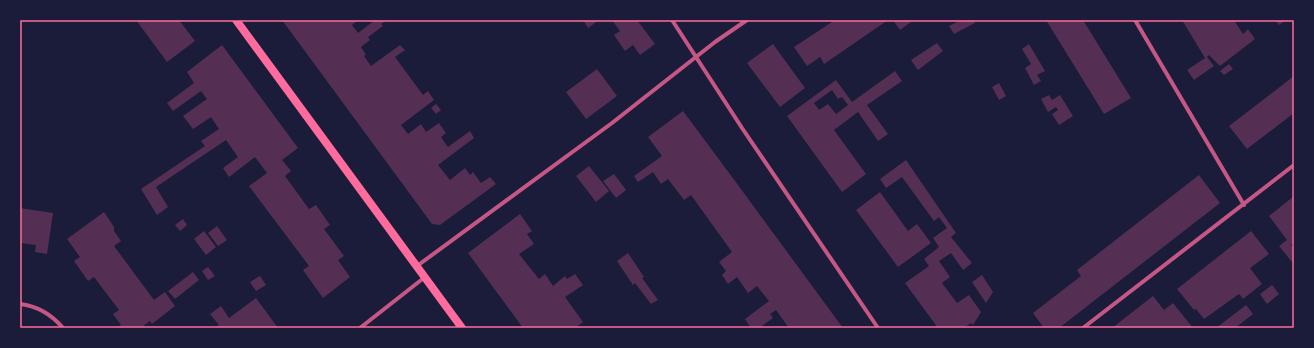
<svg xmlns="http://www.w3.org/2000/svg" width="1314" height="348" font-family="Rubik,sans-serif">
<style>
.building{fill:#542f53;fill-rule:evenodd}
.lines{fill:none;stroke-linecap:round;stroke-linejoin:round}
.minor{stroke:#c65784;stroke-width:4}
.secondary{stroke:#ff6b9d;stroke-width:8}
.neatline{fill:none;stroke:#ff6b9d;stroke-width:1.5}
</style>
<rect width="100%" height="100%" fill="#1b1b3a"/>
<path class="building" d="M136 20H179L195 41 167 62Z
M282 20H354L356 22 352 25 358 33 375 20H387L381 24 383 26 368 37 370 40 361 47 366 55 364 56 371 66 400 45 405 50 395 57 423 95 428 91 434 100 401 125 408 134 421 124 426 132 439 123 446 133 441 137 448 147 470 131 474 138 438 165 450 180 465 168 470 175 473 172 481 183 490 177 496 184 440 225 432 224Z
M583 20H599L588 28Z
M612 20H637L655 44 640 55 633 45 625 51 614 35 620 31Z
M835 20H888L824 64 820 57 807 66 794 47Z
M893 20H910L911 22 900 30Z
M974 20 975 23 954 34 949 26 961 20Z
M1046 20H1083L1131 98 1104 114Z
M1182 20H1234L1243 34 1248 29 1255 39 1220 66 1209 55 1207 57 1214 66 1194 80 1187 70 1205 58Z
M1275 20H1286L1279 25Z
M937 43 943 51 918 70 911 60Z
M773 44 805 88 780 107 747 63Z
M1029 44 1045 71 1037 75 1041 81 1034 85 1025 68 1031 64 1022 49Z
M222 45 298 148 282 160 291 171 285 176 309 209 316 205 330 225 324 229 344 256 338 260 350 277 323 298 303 270 309 266 249 186 267 173 255 157 229 177 223 168 238 157 226 140 156 187 168 207 157 215 141 189 205 146 201 141 219 129 211 117 193 129 183 116 207 99 201 91 173 111 167 103 194 83 187 72Z
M1229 64 1233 69 1224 75 1220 71Z
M597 69 617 96 586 119 566 92Z
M895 71 902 81 867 105 888 134 878 141 858 112 834 130 866 174 842 192 787 116 836 80 852 102ZM832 90 838 99 842 97 848 105 836 114 828 104 819 110 814 103Z
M1294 76V113L1247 149 1229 126Z
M999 83 1006 96 999 100 992 87Z
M1049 95 1052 100 1060 95 1073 116 1059 125 1052 114 1058 110 1056 107 1048 112 1041 99Z
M436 104 441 110 436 114 431 108Z
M683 111 738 185 843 328H789L776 310 770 314 773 318 759 328H751L745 319 769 301 757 286 748 293 737 277 728 284 722 275 726 271 719 262 732 252 691 195 684 200 668 179 661 184 653 172 638 182 634 176 662 156 648 137Z
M906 160 956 233 951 237 972 263 963 270 951 253 939 261 950 277 942 283 957 303 969 295 981 312 973 325 971 323 964 328H938L905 283 929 266 924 259 939 247 933 238 947 228 939 217 934 221 902 177 886 188 880 179Z
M589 166 609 191 596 202 576 176Z
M614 174 626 190 616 198 603 181Z
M1199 175 1220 203 1059 328H1044L1033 313 1081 276 1077 270Z
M880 192 908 231 917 224 931 243 898 267 856 210Z
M1294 196V242L1291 245 1294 248V260L1292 262 1279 246 1287 240 1269 216Z
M20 208 53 213 47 254 35 252 36 245 20 243Z
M104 212 114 227V231L121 241 114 246 154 300 165 292 175 306 152 324 150 321 141 328H117L121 325 113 314 119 310 94 277 88 281 74 261 80 257 67 239Z
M520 214 532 231 527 234 534 244 519 254 539 279 545 274 553 286 565 276 567 279 575 274 583 285 565 297 583 322 575 328H523L468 253Z
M183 219 187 225 180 231 175 225Z
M217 226 227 240 218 246 208 233Z
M204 231 216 247 206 255 194 239Z
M1251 231 1269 254 1250 268 1262 284 1243 299 1239 294 1204 319 1196 309 1194 310 1177 289Z
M628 253 644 277 642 278 658 300 651 304 635 283 633 285 617 261Z
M208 267 215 276 208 280 202 271Z
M193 272 199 280 175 299 168 291Z
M982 275 993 292 986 303 972 282Z
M260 276 266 285 256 291 250 282Z
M1272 285 1279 294 1267 304 1260 294Z
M1153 296 1164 310 1173 303 1193 328H1112Z
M256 298 278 328H215L219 325 210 314 221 306 229 318Z
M1246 305 1253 314 1235 328H1216Z"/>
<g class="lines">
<path class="minor" d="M672 20 742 128 878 328
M1135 20 1244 205
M417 266 612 123 715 42 747 20
M20 304C37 306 52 315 63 328
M360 328 425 277
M1083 328 1294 165"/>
<path class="secondary" d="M236 20 462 328"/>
</g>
<rect width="1314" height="348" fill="none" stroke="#1b1b3a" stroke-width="42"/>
<rect x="21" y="21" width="1272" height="306" class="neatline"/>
</svg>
